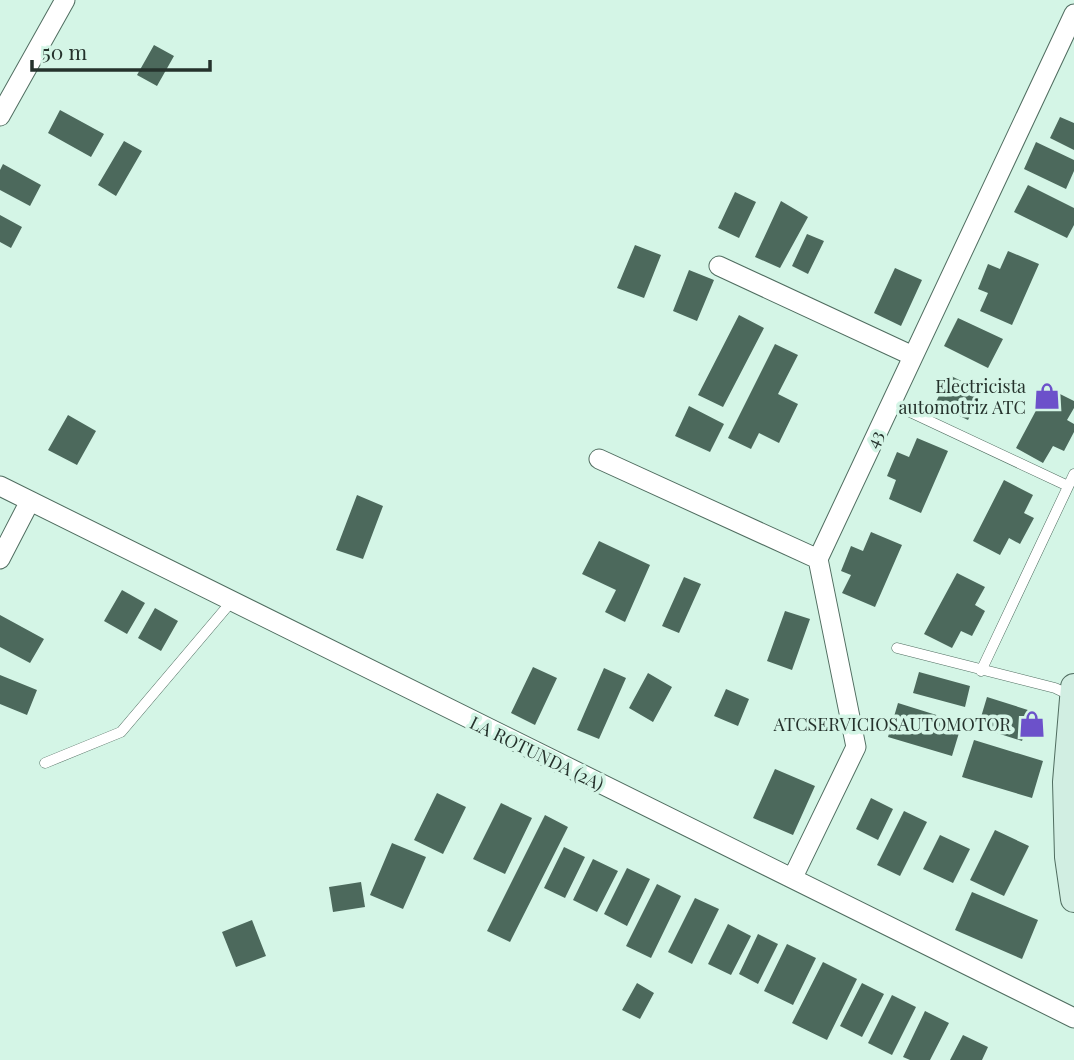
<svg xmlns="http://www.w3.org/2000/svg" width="1074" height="1060" font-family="'Playfair Display',serif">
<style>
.building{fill:#4c695c}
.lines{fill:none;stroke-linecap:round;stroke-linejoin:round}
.service-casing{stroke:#506d60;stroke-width:11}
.minor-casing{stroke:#506d60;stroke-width:21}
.secondary-casing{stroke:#506d60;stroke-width:28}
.service{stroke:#fff;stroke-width:10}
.minor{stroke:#fff;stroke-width:19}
.secondary{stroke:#d1eee2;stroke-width:26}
.labels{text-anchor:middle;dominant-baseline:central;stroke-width:7;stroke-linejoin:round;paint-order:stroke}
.poi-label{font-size:18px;fill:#25322c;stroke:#d4f5e6;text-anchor:end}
.street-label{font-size:18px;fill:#25322c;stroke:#d4f5e6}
</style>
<rect width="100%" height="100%" fill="#d4f5e6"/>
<path class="building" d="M154 45 174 56 157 86 137 75Z
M60 110 104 134 91 157 48 133Z
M1060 117 1074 123V150L1050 138Z
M124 141 142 151 116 196 98 185Z
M1036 142 1074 160V171L1066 189 1024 169Z
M3 164 41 185 30 206 0 190V170Z
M1028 185 1074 208V225L1067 238 1014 212Z
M735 192 756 202 739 238 718 228Z
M781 201 808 217 780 268 755 257Z
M0 215 22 227 11 248 0 242Z
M807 234 824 241 808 274 792 266Z
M635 245 661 255 644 298 617 288Z
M1008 251 1039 264 1012 325 980 311 988 293 978 289 988 264 1000 269Z
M895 268 922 280 901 326 874 313Z
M689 270 714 280 697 321 673 311Z
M739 315 764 328 723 407 698 395Z
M958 318 1003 339 988 368 944 346Z
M775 344 798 355 778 394 798 404 779 443 759 433 751 449 728 438Z
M949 375 982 391 968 420 935 404Z
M1048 388 1074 401V408L1067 420 1074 424V432L1064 451 1053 446 1043 463 1016 448Z
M689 406 724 424 710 452 675 436Z
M68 415 96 431 77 465 48 450Z
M917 438 948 451 921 513 889 499 896 480 887 476 897 452 909 457Z
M1004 480 1033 495 1024 513 1034 518 1020 544 1009 538 1000 555 973 541Z
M357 495 383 506 363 559 336 550Z
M871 532 902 545 875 607 842 593 851 575 841 571 851 546 863 551Z
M599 541 650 565 625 622 605 612 616 590 582 574Z
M957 573 985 587 975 605 985 611 972 636 961 631 952 648 924 634Z
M684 577 701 584 679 633 662 626Z
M122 590 145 603 127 634 104 621Z
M155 608 178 621 161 651 138 638Z
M785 611 810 619 792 670 767 661Z
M0 615 44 639 30 663 0 647Z
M533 667 557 678 535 725 511 713Z
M604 668 626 678 599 739 577 730Z
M919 672 970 686 965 707 913 693Z
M648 673 672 687 653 722 629 708Z
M0 675 37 690 27 715 0 704Z
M726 689 749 699 738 726 714 716Z
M987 697 1031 711 1022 741 978 727Z
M898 703 962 723 952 756 888 737Z
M974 740 1043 761 1032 798 962 777Z
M775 769 815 786 793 835 753 818Z
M437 793 466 807 443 854 414 840Z
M871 798 893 809 878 840 856 829Z
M501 803 532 818 505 874 473 859Z
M904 811 927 822 900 876 877 865Z
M545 815 568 827 510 942 487 931Z
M995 830 1029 846 1004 896 970 880Z
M940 835 970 849 953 883 923 869Z
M392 843 426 857 403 909 370 895Z
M564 847 585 857 565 898 544 888Z
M593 859 618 871 597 912 573 900Z
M627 868 650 879 627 926 604 914Z
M361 882 365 907 333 912 329 887Z
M657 884 681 896 651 958 626 946Z
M972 892 1038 920 1022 959 955 930Z
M695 898 719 909 692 964 668 952Z
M252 920 266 956 236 967 222 932Z
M728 924 751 936 731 975 708 964Z
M758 934 778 944 758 984 739 974Z
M787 944 816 958 793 1005 764 991Z
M823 962 857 979 827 1040 792 1023Z
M637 983 654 993 640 1019 622 1010Z
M862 983 884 994 862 1037 840 1026Z
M892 995 916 1007 892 1055 868 1043Z
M925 1011 949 1023 930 1060H910L903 1057Z
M963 1035 988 1047 982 1060H950Z"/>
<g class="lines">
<defs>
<path id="service" d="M891 403 1068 486
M897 648 1055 688 1072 696
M981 671 1074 474
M45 763 121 732 232 601"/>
<path id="minor" d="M0 116 65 0
M719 266 913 356
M599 459 818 559
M0 486 1074 1018
M0 559 30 501
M793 877 856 747 818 559 1074 14"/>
<path id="secondary" d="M1074 687 1066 782 1068 857 1074 899"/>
</defs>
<use href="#service" class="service-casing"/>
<use href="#minor" class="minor-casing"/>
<use href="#secondary" class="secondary-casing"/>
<use href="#service" class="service"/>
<use href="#minor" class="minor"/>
<use href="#secondary" class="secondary"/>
</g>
<defs>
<symbol id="shop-bare" viewBox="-9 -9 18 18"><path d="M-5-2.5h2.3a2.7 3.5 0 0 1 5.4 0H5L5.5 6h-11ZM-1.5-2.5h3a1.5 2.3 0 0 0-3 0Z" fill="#6c51ca" stroke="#d4f5e6" stroke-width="2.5" paint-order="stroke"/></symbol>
</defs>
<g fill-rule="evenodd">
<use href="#shop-bare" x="1028" y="377" width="38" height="38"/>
<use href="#shop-bare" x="1013" y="705" width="38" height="38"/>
</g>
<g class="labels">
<g class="poi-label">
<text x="1026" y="386">Electricista<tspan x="1026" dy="21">automotriz ATC</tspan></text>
<text x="1011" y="724">ATCSERVICIOSAUTOMOTOR</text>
</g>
<g class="street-label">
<text transform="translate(874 439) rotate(-65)">43</text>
<text transform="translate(537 753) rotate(26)">LA ROTUNDA (2A)</text>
</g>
</g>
<path d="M32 60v10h178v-10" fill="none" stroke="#25322c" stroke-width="3.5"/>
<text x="42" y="60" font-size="21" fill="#25322c" stroke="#d4f5e6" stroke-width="5" paint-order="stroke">50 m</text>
</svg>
